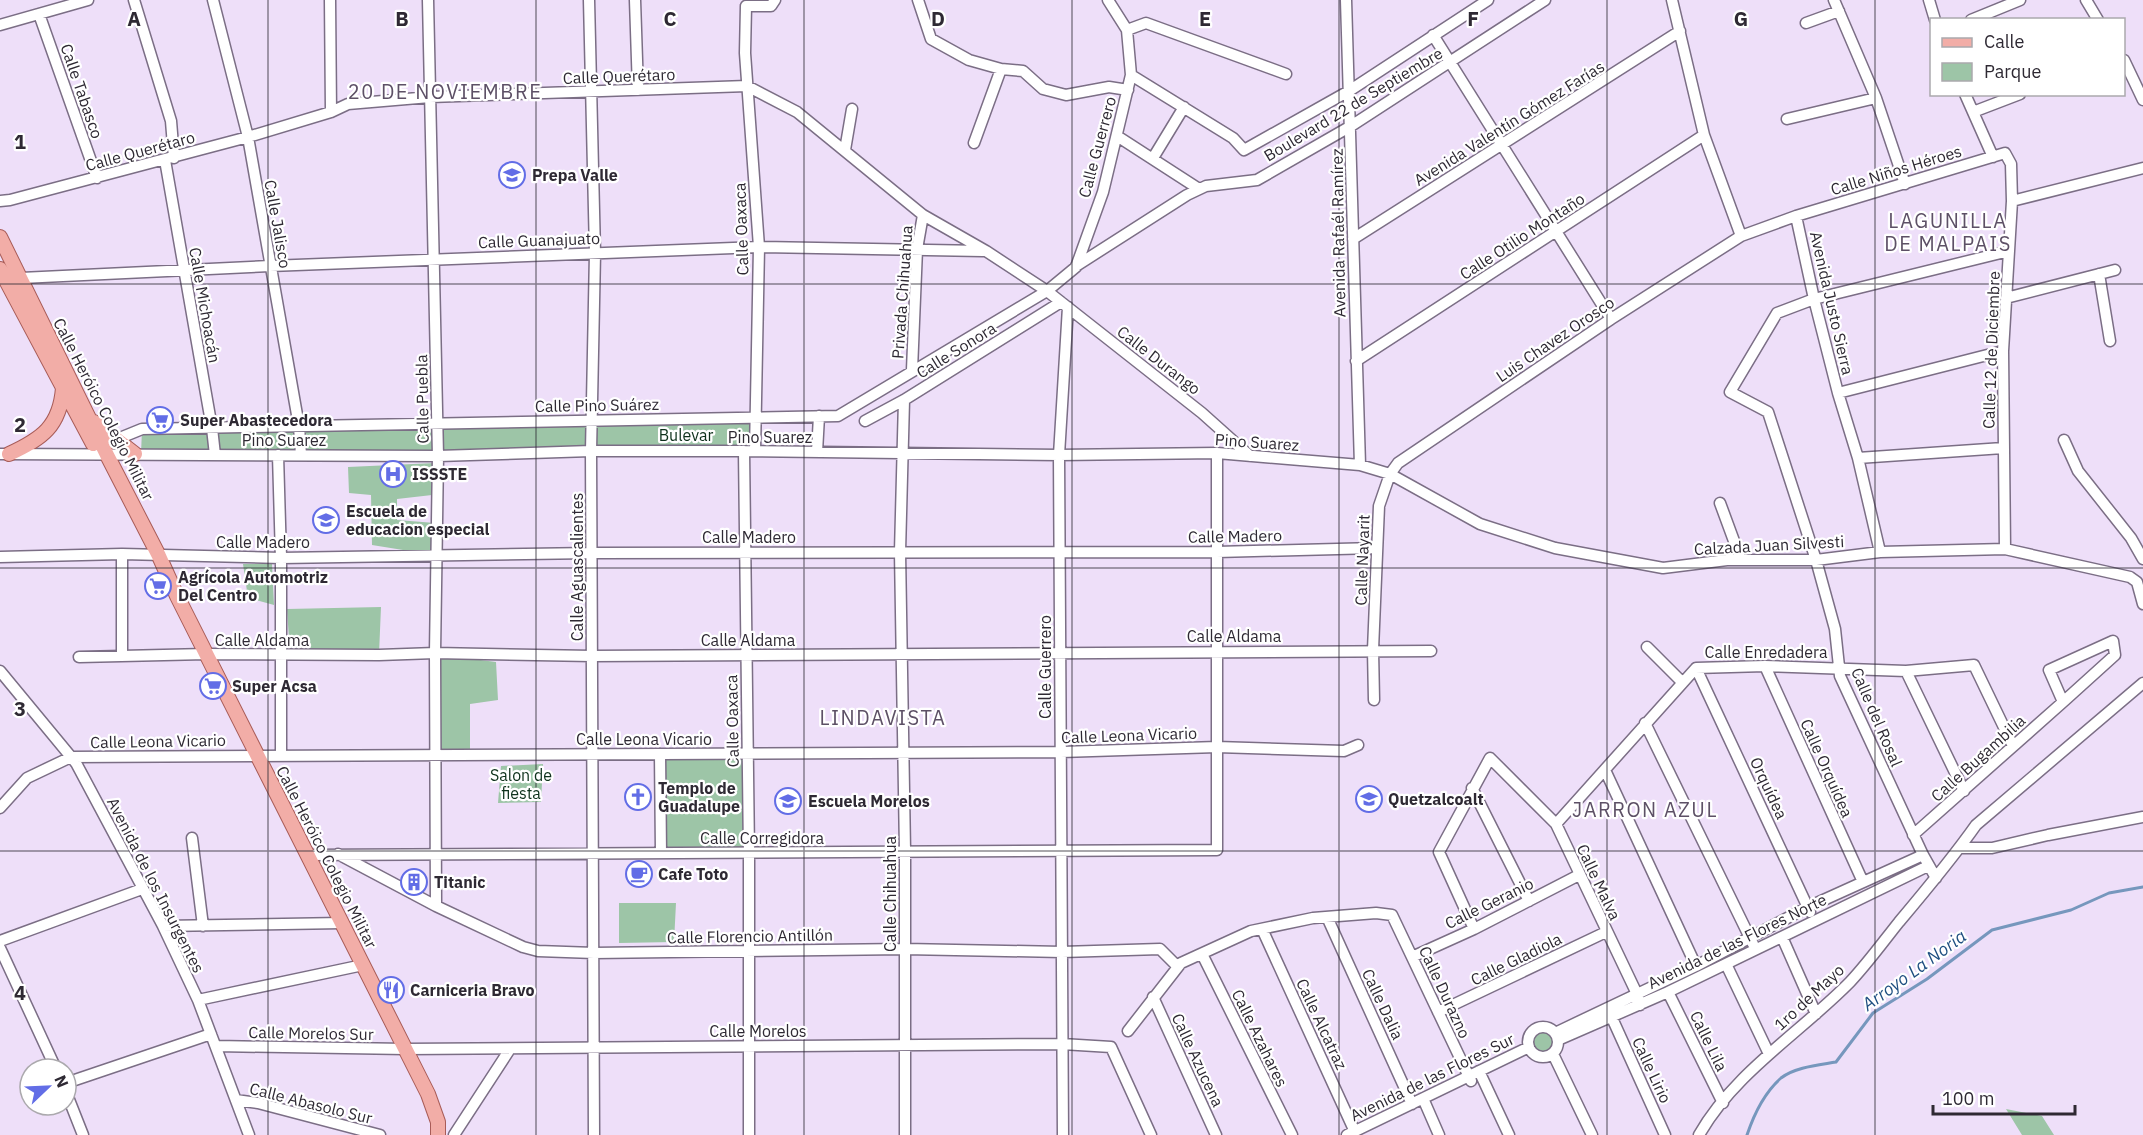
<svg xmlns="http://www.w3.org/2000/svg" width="2143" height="1135" font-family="'IBM Plex Sans',sans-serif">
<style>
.green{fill:#9dc5a7}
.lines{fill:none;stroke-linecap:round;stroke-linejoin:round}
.stream{stroke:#7697bd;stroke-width:3}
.minor-casing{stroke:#7b6e85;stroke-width:13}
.major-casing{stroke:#a85c58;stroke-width:16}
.minor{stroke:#fff;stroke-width:10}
.major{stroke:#f2ada7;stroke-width:14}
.grid{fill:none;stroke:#2e2933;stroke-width:1.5;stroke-opacity:0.55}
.labels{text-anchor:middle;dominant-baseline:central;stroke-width:4.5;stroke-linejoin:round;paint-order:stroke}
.street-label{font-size:16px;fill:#2e2933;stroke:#fff}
.poi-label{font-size:16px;font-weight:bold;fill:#2e2933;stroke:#fff;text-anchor:start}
.park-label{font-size:16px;fill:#0d311b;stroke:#fff}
.water-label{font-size:18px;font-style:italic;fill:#1f4f81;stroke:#fff}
.quarter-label{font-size:20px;letter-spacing:1.5px;fill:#5d5066;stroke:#fff}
.grid-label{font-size:20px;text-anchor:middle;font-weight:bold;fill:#2e2933;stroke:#fff;stroke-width:4.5;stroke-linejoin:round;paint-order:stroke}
</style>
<rect width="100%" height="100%" fill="#eedff9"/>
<path class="green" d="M756 417 755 451 141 454 142 429Z
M435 463 432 495 397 499V520L435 523 434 555 372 545 371 495 349 493 348 467Z
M243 564H272L274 605 248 598Z
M381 607 379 654H290L287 609Z
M435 654 496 662 498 700 470 704V755H436Z
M660 754H746L747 852 661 853Z
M543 764 541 802 498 803 501 766Z
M619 903H676L674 942 619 943Z
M1540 1028 1557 1035 1549 1056 1530 1047Z
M2006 1109 2042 1116 2054 1135H2022Z"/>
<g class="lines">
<path class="stream" d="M1747 1135C1754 1114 1764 1093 1781 1078 1795 1067 1819 1065 1836 1062L1873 1013 1927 979 1992 930 2071 910 2109 893 2143 887"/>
<defs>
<path id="minor" d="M134 0 171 121 174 158
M213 0 248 137 299 426 301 455
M330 0 331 112
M428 0 438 456 435 653 436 906
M589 0 595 253 591 451 594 1135
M635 0 638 90
M918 0 931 39 969 60 1001 69 1023 71 1043 89 1066 95 1109 87 1128 90
M1346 0 1360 465
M1672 0 1704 135 1741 236
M1834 0 1876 98 1905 184
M1929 0 1935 20
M2086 0 2098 20
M746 6 745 53 759 247 755 451
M746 6H771L775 0
M39 14 97 178
M1971 20 2020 0
M1806 23 1839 11
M0 25 88 0
M1127 30 1146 23 1286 74
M1433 35 1611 319
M2124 60 2143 100
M1131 75 1233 138 1244 150 1349 91 1488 0
M1965 94 1993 157
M1973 112 2020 94
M1787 119 1876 98
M1117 136 1199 189
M974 143 1001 69
M845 150 852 109
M1153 158 1184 107
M165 160 212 428 215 455
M0 201 10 200 248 137 331 112 348 104 430 97 747 86 797 112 923 215 986 251 1047 291 1202 413 1250 456
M2012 201 2143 168
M1796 216 1814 299 1838 393 1858 458 1880 552
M1353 239 1680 31
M1076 266 1187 195 1206 186 1257 180 1351 126 1545 0
M2099 274 2110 341
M21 278 270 266 759 247 983 251
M2006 298 2115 270
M1356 361 1704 135
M912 370 917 249 923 215
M1838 393 2003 351
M904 400 900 552 905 851V1135
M865 421 904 400 1061 302
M115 440 142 429 838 416 1047 291 1076 267 1103 192 1131 75 1127 30 1108 0
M2064 440 2078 471 2131 538 2143 559
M744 451 749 854V1135
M817 452 819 416
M0 454 438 456 591 451H744L1059 455 1217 453 1360 465 1390 474 1480 524 1555 548 1663 568 1727 560H1816L1880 552 2005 549 2130 577 2137 582 2143 604
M278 455 281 558V755
M1858 458 2003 448
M1720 503 1741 560
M122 554V656
M0 557 122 554 281 558 592 553 1217 552 1376 548
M2113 641 2115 655 2063 702 2049 670Z
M1647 647 1682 682
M79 657 206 654 379 655 435 653 592 656 1431 651
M1765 666 1863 882
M1696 668 1810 912
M0 671 76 763 163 926 198 1000 249 1135
M1906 671 1964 791
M1374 700 1373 650 1379 506 1390 474 1398 463 1611 319 1741 236 1796 216 2005 153 2011 164 2012 201 2003 351 2005 549
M1645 723 1753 944
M660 754 661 853
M1605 770 1696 966
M1472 788 1529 901
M0 808 27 778 71 757 1061 752 1217 747 1344 751 1358 745
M1556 824 1696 668 1765 666 1906 671 1974 665 2013 746
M1913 835 2063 702
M192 838 203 926
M1960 848H1992L2048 835 2143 817
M338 854 436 906 523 947 538 951 594 953 905 949 1062 952 1160 949 1178 967
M307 855 1217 850V453
M1936 878 1923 855 1840 676 1835 629 1816 560 1768 412 1730 392 1777 313 1814 299 2009 251
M1327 917 1412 1104
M163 926 342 923
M1262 929 1355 1132
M1474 929 1439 852 1490 758 1556 824 1637 994 1640 1005
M1782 937 1816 1014
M0 941 142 889
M0 948 56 1069
M1202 954 1292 1135
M1412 957 1474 929 1579 875
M1726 964 1769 1054
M1668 992 1723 1103
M1153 997 1216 1135
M198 1000 363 965
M1438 1012 1606 932
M1612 1018 1665 1135
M1528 1042a15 15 0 1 1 30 0a15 15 0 1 1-30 0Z
M1128 1031 1181 963 1251 931 1313 918 1376 913 1392 915 1471 1081
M1555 1033 1696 966 1808 907 1923 855
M1558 1040 1668 992 1928 866
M216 1046 406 1049 1062 1044 1111 1047 1151 1135
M1553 1054 1592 1135
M1479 1071 1509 1135
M66 1083 211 1034
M66 1092 83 1135
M236 1100 258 1103 380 1135
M1425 1103 1439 1135
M454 1135 510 1049
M1063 1135 1059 455 1068 307
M1347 1135 1529 1047
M1699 1135C1734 1073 1801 1032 1850 982 1867 964 1883 942 1899 922 1926 890 1952 859 1976 825L2143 683"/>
<path id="major" d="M0 237 107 455 159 556 177 596 428 1094 438 1122V1135
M0 269 93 444
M94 422 135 454
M9 454C42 439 60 426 63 388"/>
</defs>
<use href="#minor" class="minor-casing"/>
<use href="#major" class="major-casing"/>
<use href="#minor" class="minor"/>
<use href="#major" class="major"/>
</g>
<path class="grid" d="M268 0V1135M536 0V1135M804 0V1135M1072 0V1135M1339 0V1135M1607 0V1135M1875 0V1135M0 284H2143M0 568H2143M0 851H2143"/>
<defs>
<symbol id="university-ring" viewBox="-11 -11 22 22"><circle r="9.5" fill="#fff" stroke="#626de6" stroke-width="1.5"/><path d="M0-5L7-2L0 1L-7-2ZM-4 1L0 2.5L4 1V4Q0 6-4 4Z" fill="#626de6"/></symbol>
<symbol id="supermarket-ring" viewBox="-11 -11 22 22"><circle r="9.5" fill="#fff" stroke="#626de6" stroke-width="1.5"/><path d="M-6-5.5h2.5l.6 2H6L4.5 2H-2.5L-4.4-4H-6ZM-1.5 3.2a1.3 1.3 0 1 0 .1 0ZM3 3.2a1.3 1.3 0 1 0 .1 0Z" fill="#626de6"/></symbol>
<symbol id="hospital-ring" viewBox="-11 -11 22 22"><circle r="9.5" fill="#fff" stroke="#626de6" stroke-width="1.5"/><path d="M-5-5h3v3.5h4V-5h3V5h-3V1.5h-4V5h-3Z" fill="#626de6"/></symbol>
<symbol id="church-ring" viewBox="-11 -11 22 22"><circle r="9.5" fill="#fff" stroke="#626de6" stroke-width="1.5"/><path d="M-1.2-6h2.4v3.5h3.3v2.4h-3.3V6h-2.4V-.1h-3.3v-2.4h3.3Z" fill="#626de6"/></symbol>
<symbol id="cafe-ring" viewBox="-11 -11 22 22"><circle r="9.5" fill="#fff" stroke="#626de6" stroke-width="1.5"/><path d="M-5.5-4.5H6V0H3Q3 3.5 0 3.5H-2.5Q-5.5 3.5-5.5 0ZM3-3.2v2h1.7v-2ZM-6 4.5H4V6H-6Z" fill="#626de6"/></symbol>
<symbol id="building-ring" viewBox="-11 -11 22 22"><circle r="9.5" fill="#fff" stroke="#626de6" stroke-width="1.5"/><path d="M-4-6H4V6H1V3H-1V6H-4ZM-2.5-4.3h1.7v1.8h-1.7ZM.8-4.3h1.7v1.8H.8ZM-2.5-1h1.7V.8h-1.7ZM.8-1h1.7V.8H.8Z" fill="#626de6"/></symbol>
<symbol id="restaurant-ring" viewBox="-11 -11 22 22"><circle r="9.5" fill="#fff" stroke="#626de6" stroke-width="1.5"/><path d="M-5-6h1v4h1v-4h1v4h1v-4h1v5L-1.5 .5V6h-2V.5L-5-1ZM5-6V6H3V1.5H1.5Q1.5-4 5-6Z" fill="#626de6"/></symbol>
</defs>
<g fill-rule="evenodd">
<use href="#university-ring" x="497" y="160" width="30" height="30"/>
<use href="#supermarket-ring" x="145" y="405" width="30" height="30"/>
<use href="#hospital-ring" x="378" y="459" width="30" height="30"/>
<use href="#university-ring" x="311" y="505" width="30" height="30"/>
<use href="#supermarket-ring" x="143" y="571" width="30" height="30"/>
<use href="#supermarket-ring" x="198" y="671" width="30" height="30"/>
<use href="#church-ring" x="623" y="782" width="30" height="30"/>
<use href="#university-ring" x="1354" y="784" width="30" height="30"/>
<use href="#university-ring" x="773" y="786" width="30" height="30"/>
<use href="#cafe-ring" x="624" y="859" width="30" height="30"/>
<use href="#building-ring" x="399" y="867" width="30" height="30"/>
<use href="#restaurant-ring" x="376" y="975" width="30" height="30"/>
</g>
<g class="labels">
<g class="street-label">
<text transform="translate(619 76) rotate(-2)">Calle Querétaro</text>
<text transform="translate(82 91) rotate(71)">Calle Tabasco</text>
<text transform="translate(1353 104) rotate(-31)">Boulevard 22 de Septiembre</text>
<text transform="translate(1509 123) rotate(-32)">Avenida Valentín Gómez Farías</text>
<text transform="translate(1097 147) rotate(-75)">Calle Guerrero</text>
<text transform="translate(140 151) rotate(-15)">Calle Querétaro</text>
<text transform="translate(1896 170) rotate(-17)">Calle Niños Héroes</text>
<text transform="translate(278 224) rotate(80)">Calle Jalisco</text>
<text transform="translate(741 229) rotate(-92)">Calle Oaxaca</text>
<text transform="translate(1338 233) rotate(-91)">Avenida Rafaél Ramírez</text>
<text transform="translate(1522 236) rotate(-33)">Calle Otilio Montaño</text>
<text transform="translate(539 240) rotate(-2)">Calle Guanajuato</text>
<text transform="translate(902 292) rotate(-86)">Privada Chihuahua</text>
<text transform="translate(1832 303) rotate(77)">Avenida Justo Sierra</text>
<text transform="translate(205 305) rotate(80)">Calle Michoacán</text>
<text transform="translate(1555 339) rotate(-34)">Luis Chavez Orosco</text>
<text transform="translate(956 350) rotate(-32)">Calle Sonora</text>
<text transform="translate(1991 350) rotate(-88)">Calle 12 de Diciembre</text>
<text transform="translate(1159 360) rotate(38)">Calle Durango</text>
<text transform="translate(422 399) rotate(-91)">Calle Puebla</text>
<text transform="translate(597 405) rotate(-1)">Calle Pino Suárez</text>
<text transform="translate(104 409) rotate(63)">Calle Heróico Colegio Militar</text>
<text x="770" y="437">Pino Suarez</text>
<text x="284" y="440">Pino Suarez</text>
<text transform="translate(1257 442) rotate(4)">Pino Suarez</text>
<text transform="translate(1235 536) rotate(-1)">Calle Madero</text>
<text x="749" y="537">Calle Madero</text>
<text x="263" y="542">Calle Madero</text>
<text transform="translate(1769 545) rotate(-3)">Calzada Juan Silvesti</text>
<text transform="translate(1362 560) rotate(-88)">Calle Nayarit</text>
<text transform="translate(577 567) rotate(-90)">Calle Aguascalientes</text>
<text x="1234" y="636">Calle Aldama</text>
<text x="262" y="640">Calle Aldama</text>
<text x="748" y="640">Calle Aldama</text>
<text x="1766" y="652">Calle Enredadera</text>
<text transform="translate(1045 667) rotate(-90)">Calle Guerrero</text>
<text transform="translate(1877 717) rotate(67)">Calle del Rosal</text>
<text transform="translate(732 721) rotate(-91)">Calle Oaxaca</text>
<text transform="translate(1129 735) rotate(-2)">Calle Leona Vicario</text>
<text x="644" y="739">Calle Leona Vicario</text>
<text transform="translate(158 741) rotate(-1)">Calle Leona Vicario</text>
<text transform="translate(1978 758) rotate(-42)">Calle Bugambilia</text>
<text transform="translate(1827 768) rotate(66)">Calle Orquídea</text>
<text transform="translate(1769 788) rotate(65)">Orquídea</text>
<text x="762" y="838">Calle Corregidora</text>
<text transform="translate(327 857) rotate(63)">Calle Heróico Colegio Militar</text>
<text transform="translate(1599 882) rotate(65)">Calle Malva</text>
<text transform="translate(156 885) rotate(63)">Avenida de los Insurgentes</text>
<text transform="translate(890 894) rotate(-90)">Calle Chihuahua</text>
<text transform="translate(1489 903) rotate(-26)">Calle Geranio</text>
<text transform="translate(750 936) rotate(-1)">Calle Florencio Antillón</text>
<text transform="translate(1737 941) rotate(-26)">Avenida de las Flores Norte</text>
<text transform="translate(1516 959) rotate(-26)">Calle Gladiola</text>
<text transform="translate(1445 992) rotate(65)">Calle Durazno</text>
<text transform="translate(1809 997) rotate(-43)">1ro de Mayo</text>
<text transform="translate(1383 1004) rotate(65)">Calle Dalia</text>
<text transform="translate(1322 1024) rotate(65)">Calle Alcatraz</text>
<text x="758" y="1031">Calle Morelos</text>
<text transform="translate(311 1033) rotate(1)">Calle Morelos Sur</text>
<text transform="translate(1260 1038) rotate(64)">Calle Azahares</text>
<text transform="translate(1709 1041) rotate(64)">Calle Lila</text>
<text transform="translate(1198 1060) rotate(65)">Calle Azucena</text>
<text transform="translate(1652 1070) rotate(65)">Calle Lirio</text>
<text transform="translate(1432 1077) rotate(-26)">Avenida de las Flores Sur</text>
<text transform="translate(311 1103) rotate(14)">Calle Abasolo Sur</text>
</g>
<g class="poi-label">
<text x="532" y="175">Prepa Valle</text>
<text x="180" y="420">Super Abastecedora</text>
<text x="412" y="474">ISSSTE</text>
<text x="346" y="511">Escuela de<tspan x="346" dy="18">educacion especial</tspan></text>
<text x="178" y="577">Agrícola Automotriz<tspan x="178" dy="18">Del Centro</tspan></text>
<text x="232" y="686">Super Acsa</text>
<text x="658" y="788">Templo de<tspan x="658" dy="18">Guadalupe</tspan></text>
<text x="1388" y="799">Quetzalcoalt</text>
<text x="808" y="801">Escuela Morelos</text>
<text x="658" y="874">Cafe Toto</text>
<text x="434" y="882">Titanic</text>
<text x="410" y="990">Carniceria Bravo</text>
</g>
<g class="park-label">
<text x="686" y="435">Bulevar</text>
<text x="521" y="775">Salon de<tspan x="521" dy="18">fiesta</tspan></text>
</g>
<g class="water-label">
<text transform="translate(1914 970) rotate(-36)">Arroyo La Noria</text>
</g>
<g class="quarter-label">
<text x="445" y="91">20 DE NOVIEMBRE</text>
<text x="1948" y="220">LAGUNILLA<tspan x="1948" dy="23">DE MALPAIS</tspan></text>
<text x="883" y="717">LINDAVISTA</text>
<text x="1645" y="809">JARRON AZUL</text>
</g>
</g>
<g class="grid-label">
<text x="134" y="26">A</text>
<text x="402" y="26">B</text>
<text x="670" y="26">C</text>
<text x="938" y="26">D</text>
<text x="1205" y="26">E</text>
<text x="1473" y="26">F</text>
<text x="1741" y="26">G</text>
<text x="20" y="149">1</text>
<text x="20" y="432">2</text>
<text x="20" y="716">3</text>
<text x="20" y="1000">4</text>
</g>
<rect x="1930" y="18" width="195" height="78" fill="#ffffff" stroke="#aba9ad" stroke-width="1.5"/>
<rect x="1942" y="38" width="30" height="9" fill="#f2ada7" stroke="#aba9ad" stroke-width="1.5"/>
<text x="1984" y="48" font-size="18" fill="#2e2933">Calle</text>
<rect x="1942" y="63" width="30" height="18" fill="#9dc5a7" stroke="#aba9ad" stroke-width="1.5"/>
<text x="1984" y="78" font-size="18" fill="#2e2933">Parque</text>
<g transform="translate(48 1087) rotate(67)"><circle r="28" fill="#ffffff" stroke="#aba9ad" stroke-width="1.5"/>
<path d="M0-4.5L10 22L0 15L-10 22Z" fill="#626de6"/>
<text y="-9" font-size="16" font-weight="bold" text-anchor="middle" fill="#2e2933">N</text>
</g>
<path d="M1933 1105v9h142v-9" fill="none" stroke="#2e2933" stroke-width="3"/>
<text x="1942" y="1105" font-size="18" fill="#2e2933" stroke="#ffffff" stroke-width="4.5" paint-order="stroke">100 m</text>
</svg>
